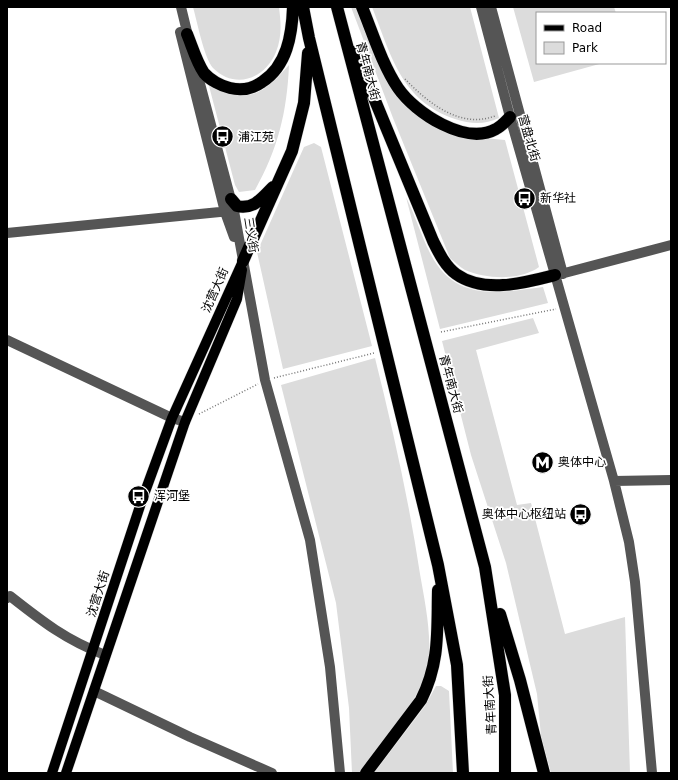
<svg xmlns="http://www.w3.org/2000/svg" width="678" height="780" font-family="'DejaVu Sans','Noto Sans SC',sans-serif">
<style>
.green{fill:#dcdcdc}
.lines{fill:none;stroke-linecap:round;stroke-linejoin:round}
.major-casing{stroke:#dbdbdb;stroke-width:11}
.highway-casing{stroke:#dbdbdb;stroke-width:13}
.path{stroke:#777;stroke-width:1.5;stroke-dasharray:1 2;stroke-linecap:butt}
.minor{stroke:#555;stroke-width:10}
.major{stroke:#000;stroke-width:10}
.highway{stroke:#000;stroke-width:12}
.labels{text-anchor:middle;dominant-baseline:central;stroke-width:3.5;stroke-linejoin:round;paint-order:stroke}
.street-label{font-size:12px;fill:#000;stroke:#fff}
.poi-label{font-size:12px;fill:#000;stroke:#fff;text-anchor:start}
</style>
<rect width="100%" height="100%" fill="#fff"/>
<path class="green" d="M193 7H279C281 23 282 37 276 52 265 79 235 90 213 68 204 58 197 21 193 7Z
M351 7H358L396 93 463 136 505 140 539 267C520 281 486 279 465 270 460 267 455 262 450 258L393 118Z
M372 7H470L499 118C484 125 471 124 455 119 401 101 391 55 372 7Z
M513 7H614L616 13H537V63H603L534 82Z
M289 65C287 112 278 149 255 190L239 192 235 185 209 86C249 104 261 96 289 65Z
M314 143 321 147 372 346 283 369 257 252 304 147Z
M406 197C415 215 421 235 430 253 455 302 497 293 543 287L548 303 440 329Z
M533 318 539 333 476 350 517 505 531 503 565 634 625 617 630 773H551L541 736 537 694 506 563 471 455 442 341Z
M375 358C393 430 409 501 420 574 425 603 435 647 425 676 412 710 381 744 359 773H352L349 708 336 603 281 385Z
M436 686H441L449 691 453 773H374L425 706Z"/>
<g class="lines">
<defs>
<path id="major" d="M52 773 142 500 172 418 243 261
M66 773 185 422 237 299 242 270"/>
<path id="highway" d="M303 7 309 38 438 565 457 665 463 773
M337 7 485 567 505 695V773
M362 7C373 34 382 64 398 88 415 113 466 146 496 129 502 126 506 121 510 117
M187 34C192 46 196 61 204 73 210 80 221 86 230 88 242 91 252 89 262 82 287 66 292 35 293 7
M355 52 433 241C439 253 445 266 456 274 484 294 524 283 555 275
M231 199 237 206C254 210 263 197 273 187
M243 261 292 151 304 103 308 53
M500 614 520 680 544 773
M366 773 421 700C440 662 437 631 438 590"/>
</defs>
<use href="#major" class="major-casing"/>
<use href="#highway" class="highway-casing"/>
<path class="path" d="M405 79C428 103 460 129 495 116
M441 332 556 309
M274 378 374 353
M199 414 258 384"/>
<path class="minor" d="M181 7 189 40
M481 7 510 117 614 481 629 542 635 582 652 773
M491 7 563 274
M180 32 225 212 234 237
M194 61 234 211 265 380 310 540 330 667 340 773
M7 233 230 211
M557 275 671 245
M7 340 172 418 185 422
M614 481 671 480
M7 598 10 596C43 622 66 640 105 655
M94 691 190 737 272 773"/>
<use href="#major" class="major"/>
<use href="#highway" class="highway"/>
</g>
<defs>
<symbol id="bus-disc" viewBox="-11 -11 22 22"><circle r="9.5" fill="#000" stroke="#fff"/><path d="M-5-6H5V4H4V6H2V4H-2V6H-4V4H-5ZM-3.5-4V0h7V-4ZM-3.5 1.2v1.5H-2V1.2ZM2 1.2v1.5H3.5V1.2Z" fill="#fff"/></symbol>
<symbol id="metro-disc" viewBox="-11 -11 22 22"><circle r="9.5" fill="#000" stroke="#fff"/><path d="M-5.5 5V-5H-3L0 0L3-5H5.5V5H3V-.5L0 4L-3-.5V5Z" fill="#fff"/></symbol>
</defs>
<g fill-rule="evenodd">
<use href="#bus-disc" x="210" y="124" width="25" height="25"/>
<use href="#bus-disc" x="512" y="186" width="25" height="25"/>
<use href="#metro-disc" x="530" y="450" width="25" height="25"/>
<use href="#bus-disc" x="126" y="484" width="25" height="25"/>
<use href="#bus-disc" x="568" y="502" width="25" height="25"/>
</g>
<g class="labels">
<g class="street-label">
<text transform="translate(368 71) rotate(75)">青年南大街</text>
<text transform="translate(529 138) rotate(74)">营盘北街</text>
<text transform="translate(251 235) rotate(81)">三义街</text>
<text transform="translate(215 290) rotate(-66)">沈营大街</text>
<text transform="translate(451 384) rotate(75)">青年南大街</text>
<text transform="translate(98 594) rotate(-72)">沈营大街</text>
<text transform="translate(490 705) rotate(-94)">青年南大街</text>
</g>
<g class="poi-label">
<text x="238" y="137">浦江苑</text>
<text x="540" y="198">新华社</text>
<text x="558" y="462">奥体中心</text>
<text x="154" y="496">浑河堡</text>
<text x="566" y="514" text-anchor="end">奥体中心枢纽站</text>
</g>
</g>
<rect width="678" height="780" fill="none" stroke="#000000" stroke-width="16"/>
<rect x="536" y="12" width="130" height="52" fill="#ffffff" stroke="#999999"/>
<rect x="544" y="25" width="20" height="6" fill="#000000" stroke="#999999"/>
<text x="572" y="32" font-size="12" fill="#000000">Road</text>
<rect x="544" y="42" width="20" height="12" fill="#dcdcdc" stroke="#999999"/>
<text x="572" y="52" font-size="12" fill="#000000">Park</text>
</svg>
